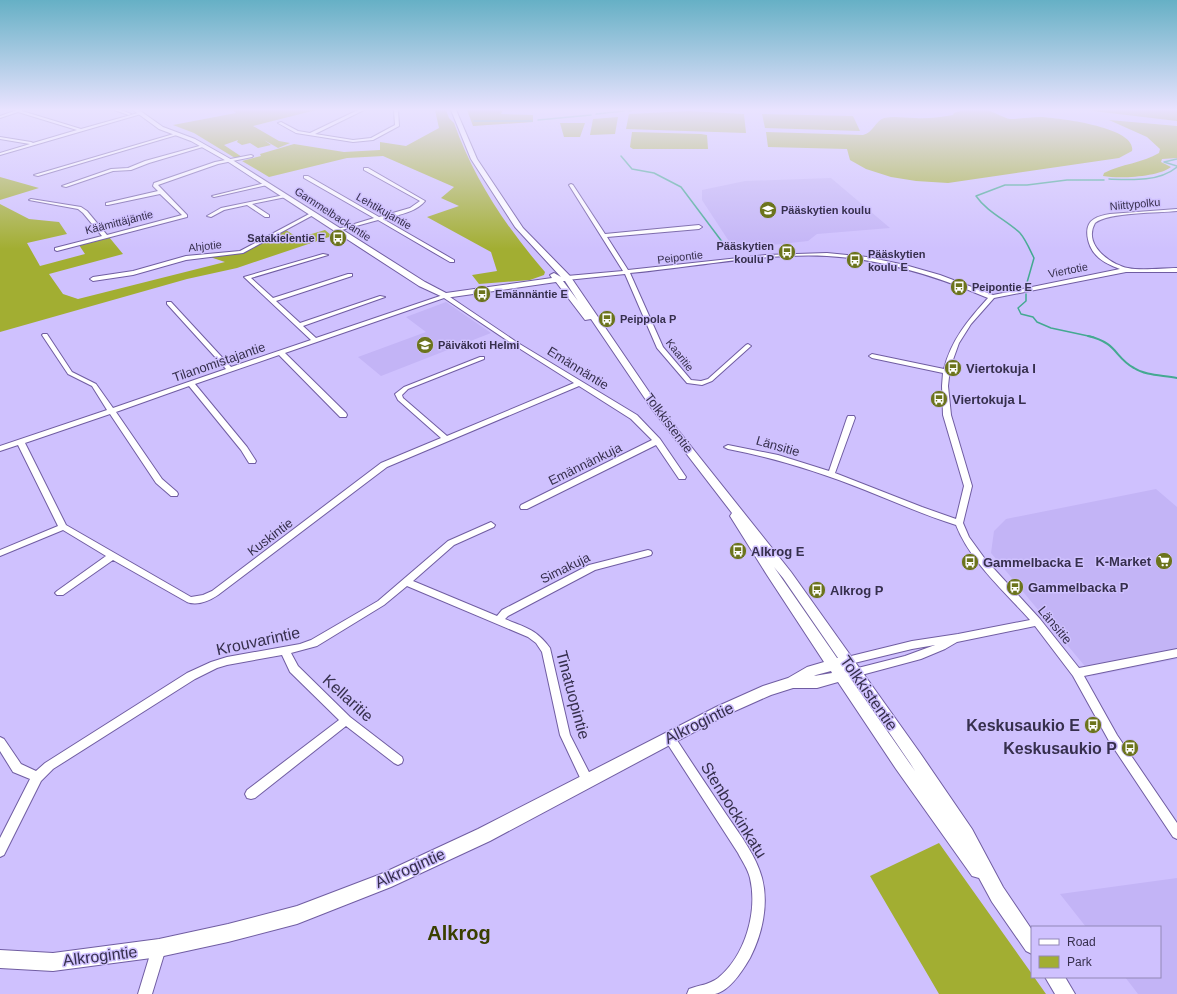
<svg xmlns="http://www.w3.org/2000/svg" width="1177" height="994" font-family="Helvetica,sans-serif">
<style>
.built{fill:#c3b4f6}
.green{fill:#a2ae32}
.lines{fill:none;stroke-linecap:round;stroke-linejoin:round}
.stream-far1{stroke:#44a991;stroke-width:1.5}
.stream{stroke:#44a991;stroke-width:2}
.street-casing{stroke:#705da2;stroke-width:2}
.secondary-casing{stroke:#705da2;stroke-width:2}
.street{fill:#fff;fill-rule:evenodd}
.secondary{fill:#fff;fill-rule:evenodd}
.labels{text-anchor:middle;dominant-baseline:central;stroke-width:3;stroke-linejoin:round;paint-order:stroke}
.far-street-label{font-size:11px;fill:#362f4d;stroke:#cfc1fe}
.far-poi-label{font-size:11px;font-weight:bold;fill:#362f4d;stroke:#cfc1fe;text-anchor:start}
.street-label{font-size:13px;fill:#362f4d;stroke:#cfc1fe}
.poi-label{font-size:13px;font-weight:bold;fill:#362f4d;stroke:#cfc1fe;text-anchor:start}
.near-street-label{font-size:16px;fill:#362f4d;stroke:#cfc1fe}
.near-poi-label{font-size:16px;font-weight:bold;fill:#362f4d;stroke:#cfc1fe;text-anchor:end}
.near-district-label{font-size:20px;font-weight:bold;fill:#3a3f00;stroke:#cfc1fe}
</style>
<rect width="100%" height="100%" fill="#cfc1fe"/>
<path class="built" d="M831 178 890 228 817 234 808 241 734 249 702 200V190L745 181Z
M446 302 491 333 381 376 358 357 426 332 406 317Z
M1156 489 1177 507V659L1093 676 991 553 994 531 1006 519Z
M1177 878V994H1138L1125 977H1160V927H1086L1060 894Z"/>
<path class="green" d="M233 110H316L253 126 279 141 290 143 278 148 264 140 271 145 258 148 250 143 242 145 237 142 238 140 224 145 242 157 235 158 194 133 173 125 236 113Z
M435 110H446L449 118 454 123C474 179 506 227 545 272L544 275 530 280 479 284 472 275 497 271 491 252 427 217 459 206 441 198 454 187 383 156 347 158 269 177 242 161 261 156 260 154 294 144 344 152 380 150V142L406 146 439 128Z
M467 110H503L501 114 533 115V122L473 126Z
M963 110C971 110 983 108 990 111 996 113 1004 118 1010 119 1020 119 1030 117 1041 117 1058 118 1137 127 1132 151L1119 158 948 183 916 181 891 177 866 169 850 160 847 149 768 147 766 132 863 135C873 133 875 121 884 118 895 116 904 118 915 118 928 119 941 117 953 115L954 113Z
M1091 110H1177V121L1093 111Z
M689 111 744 114 746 133 626 129 629 114Z
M762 114 853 116 860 131 765 128Z
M618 117 615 134 590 135 593 119Z
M1109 120 1177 126V158L1162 159 1161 162 1171 167C1158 177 1120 179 1103 176L1104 173C1121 164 1143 163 1159 153L1160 149 1147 137Z
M560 123H585L580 137H564Z
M632 132 701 134 707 135 708 149H633L630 147Z
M0 177 39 188 0 200Z
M0 204 29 219 59 222 67 234 27 243 40 266 85 254 79 245 109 237 123 254 49 274 63 294 78 299 225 262 210 257 244 252 286 230 298 238 325 230 332 236 237 268 187 279 0 332Z
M939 843 1032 974V977H1034L1046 994H939L870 876Z"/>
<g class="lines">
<path class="stream-far1" d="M629 111 634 110
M596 114 624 111
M538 120 591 115
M474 121H532
M621 156 632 169 654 173 681 187 723 243 721 248
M1177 159 1164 162 1177 166
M1109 179C1131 180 1159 182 1177 167
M1026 286 1034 258C1030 250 1026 240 1020 233 1006 220 987 212 976 196L1005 185H1027L1067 180H1104
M1026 294V301L1018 308 1021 314 1033 317 1037 322 1051 328 1093 337"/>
<path class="stream" d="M1088 336C1118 343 1114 357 1134 368 1146 376 1163 375 1177 378"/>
<defs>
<path id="street" d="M17 110H24L22 111 81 129 138 113 141 114 0 155V153L30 144 0 139V137L31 142 33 143 77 130 18 112 0 118V116Z
M114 110H121L131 114 129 115Z
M358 110H364L315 134 353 140 371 138 395 125 394 110H398L399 126 373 140 353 142 296 133 278 123 281 122 298 131 310 133Z
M177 133 180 134 38 176 34 175Z
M203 145 206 146 149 163 131 170 113 171 66 187 62 186 111 169 128 168 145 161Z
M251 155 253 156 252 157 218 164 158 185 187 215V217L57 251 55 250V248L102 236 83 213 78 209 29 200 31 199 81 207 87 211 107 235 182 215 160 194 108 205H106V203L158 191 153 186 154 183 215 162Z
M364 168H368L425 201C415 213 397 215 383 219L454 260V262H450L378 220 338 231V229L374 218 304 178V176H308L379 217 410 208 420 201 364 170Z
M265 183H267V185L214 197 212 196Z
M571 184 573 185 605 234 699 225 702 227 699 229 607 237 628 270 766 255 827 253 867 257 905 265 940 275 993 295 1120 269C1112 266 1102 262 1096 255 1088 247 1082 226 1094 219 1099 216 1104 215 1110 214L1177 209V211C1159 213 1108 212 1095 223 1085 241 1101 256 1116 264 1120 265 1124 268 1128 268 1141 271 1163 268 1177 268V272H1126L994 298 971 324 959 343 950 368 948 386 951 415 972 486 963 523 969 537 985 559 1040 619 1079 668 1177 649V657L1084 676 1117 735 1177 823V839L1173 837 1109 741 1073 676 1035 626 957 642 945 649 921 659 854 677 850 676 849 673 850 670 905 656 935 645 912 649 846 665 843 664 841 661 843 658 912 641 958 634 1030 620C1004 591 970 561 956 525 924 515 895 502 865 490 820 472 775 458 728 449L724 447 728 445 778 455 829 471 847 418 848 416H854L855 418 835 473 922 507 956 519 964 486 943 415 942 386 943 373 872 358 869 356 872 354 944 369C951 340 969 319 988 298 936 276 883 259 827 256 761 253 695 267 630 273L663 347 691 380 701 381 708 379 746 345 748 344 751 346 712 381 702 385 687 383 657 348 625 274 567 280 564 278 567 276 623 271 569 185Z
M284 195H286V197L252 204 269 215V217H265L247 205 224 210 211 217 207 216 221 208Z
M311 213 315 214 243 253 186 260 133 275 93 281 90 279 93 277 133 271 186 256 240 251Z
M323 254 328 255 251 278 273 298 348 274H352V276L276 301 300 323 380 296 385 297 303 326 316 338 443 295H447L518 343 637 415 660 439 686 477 685 479H679L656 445 527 509H521L520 507 521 505 652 440 631 419 579 386 387 467 218 595C209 601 197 606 187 602L113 560 63 595H57L55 593 57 591 106 556 63 530 0 556V550L58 526 18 445 0 451V446L107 410 92 386 68 374 42 335 43 334H47L72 372 96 384 113 408 226 369 167 304V302H171L231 367 311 340 244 277ZM444 298 514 345 574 383 447 436 403 398 402 395 408 389 484 359V357H480L404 387 395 394 398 400 441 438 381 463 212 591 203 595 191 597 66 525 25 443 110 414 156 483 171 496H177L178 494 177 492 162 479 116 412 189 386 241 450 249 463H255L256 461 247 447 195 384 279 355 340 417H346L347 415 346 413 285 353Z
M491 522 495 525 494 527 454 545 413 581 497 616 502 610 589 565 648 550 651 551 652 553 651 555 648 556 595 570 508 616 505 619C526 628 536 629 550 648L570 735 593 780 591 784 587 785 583 784 560 735 542 652 536 643 528 637 407 586 384 605 317 646 291 653 298 666 350 717 402 757 403 760 402 763 398 765 394 763 346 726 255 798 251 799 247 798 245 794 247 790 339 720 290 672 282 655 227 665 217 668 195 679 53 769 41 781 4 855 0 857V838L30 779 13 772 0 751V737L4 739 21 764 36 771 45 763 187 673 211 662 227 657 300 644 311 640 378 601 448 541Z
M669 732 673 734C691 762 710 790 728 817 741 836 756 856 762 878 769 904 762 935 750 958 743 970 730 991 715 994 706 994 696 994 687 994L689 989C699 985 709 985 718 978 745 956 758 912 750 878 748 869 742 861 738 853L665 740 664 737 665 734Z
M159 941 164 943 166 948 152 994H138L152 948 154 943Z"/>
<path id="secondary" d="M133 110H139L163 127 195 139 234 161 425 282 446 293 552 278 550 275 554 273 561 277 515 227 471 159 451 110H456L477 159 523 228 570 276 658 405 791 572 920 753 972 829 1003 887 1032 930V954L1026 951 992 902 979 878 972 876 896 769 838 682 817 688H793L771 695 726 715 490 841 391 887 297 924 228 942 159 957 53 971 0 968V950L53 953 159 939 228 924 297 906 381 874 478 829 716 707 763 686 788 678 807 667 824 662 767 575 730 516 732 513 652 409 591 319 585 320 556 282 445 298 419 286 230 163 191 141 159 129ZM563 281H565L578 301ZM774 567 783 578 838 658H837ZM831 671 832 673 814 676 816 675ZM852 678 910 763 915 771 851 679Z
M1045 977H1065L1075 994H1055Z"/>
</defs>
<use href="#street" class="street-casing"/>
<use href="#secondary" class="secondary-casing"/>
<use href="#street" class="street"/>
<use href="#secondary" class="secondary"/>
</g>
<linearGradient id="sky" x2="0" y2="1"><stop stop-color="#66b0c5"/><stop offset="0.44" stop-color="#e9e3ff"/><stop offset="1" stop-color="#e9e3ff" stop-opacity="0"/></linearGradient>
<rect width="1177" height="249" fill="url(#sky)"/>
<defs>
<symbol id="school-disc" viewBox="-11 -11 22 22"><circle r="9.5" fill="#6c741d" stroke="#cfc1fe"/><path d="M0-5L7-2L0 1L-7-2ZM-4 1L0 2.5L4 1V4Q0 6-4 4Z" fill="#fff"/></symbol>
<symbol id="bus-disc" viewBox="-11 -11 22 22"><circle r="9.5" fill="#6c741d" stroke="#cfc1fe"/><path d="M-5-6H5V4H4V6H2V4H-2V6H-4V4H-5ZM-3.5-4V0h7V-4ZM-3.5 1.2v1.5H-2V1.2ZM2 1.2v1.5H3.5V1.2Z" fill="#fff"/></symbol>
<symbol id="supermarket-disc" viewBox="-11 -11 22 22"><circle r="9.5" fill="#6c741d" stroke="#cfc1fe"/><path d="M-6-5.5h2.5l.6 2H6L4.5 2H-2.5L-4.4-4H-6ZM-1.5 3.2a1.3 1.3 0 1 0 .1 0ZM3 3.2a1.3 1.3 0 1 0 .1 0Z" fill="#fff"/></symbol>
</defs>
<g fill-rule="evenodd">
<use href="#school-disc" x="758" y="200" width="20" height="20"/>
<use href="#bus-disc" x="328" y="228" width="20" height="20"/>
<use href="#bus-disc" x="777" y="242" width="20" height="20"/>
<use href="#bus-disc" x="845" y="250" width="20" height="20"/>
<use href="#bus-disc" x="949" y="277" width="20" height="20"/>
<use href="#bus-disc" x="472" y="284" width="20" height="20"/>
<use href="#bus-disc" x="597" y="309" width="20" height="20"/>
<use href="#school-disc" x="415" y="335" width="20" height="20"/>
<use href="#bus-disc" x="943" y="358" width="20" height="20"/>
<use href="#bus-disc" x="929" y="389" width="20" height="20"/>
<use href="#bus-disc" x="728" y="541" width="20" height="20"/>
<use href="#supermarket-disc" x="1154" y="551" width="20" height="20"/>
<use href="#bus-disc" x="960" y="552" width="20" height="20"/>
<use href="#bus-disc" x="1005" y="577" width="20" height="20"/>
<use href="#bus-disc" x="807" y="580" width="20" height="20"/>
<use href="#bus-disc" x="1083" y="715" width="20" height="20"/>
<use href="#bus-disc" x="1120" y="738" width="20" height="20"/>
</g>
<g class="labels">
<g class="far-street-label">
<text transform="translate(1135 204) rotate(-5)">Niittypolku</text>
<text transform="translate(384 211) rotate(30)">Lehtikujantie</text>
<text transform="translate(333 214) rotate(33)">Gammelbackantie</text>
<text transform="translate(119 222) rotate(-14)">Käämittäjäntie</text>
<text transform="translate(205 246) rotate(-6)">Ahjotie</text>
<text transform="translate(680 257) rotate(-7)">Peipontie</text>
<text transform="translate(1068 270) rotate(-11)">Viertotie</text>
<text transform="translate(680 355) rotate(52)">Kaaritie</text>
</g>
<g class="far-poi-label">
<text x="781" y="210">Pääskytien koulu</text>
<text x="325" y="238" text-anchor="end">Satakielentie E</text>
<text x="774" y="246" text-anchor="end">Pääskytien<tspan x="774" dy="13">koulu P</tspan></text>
<text x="868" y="254">Pääskytien<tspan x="868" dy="13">koulu E</tspan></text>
<text x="972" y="287">Peipontie E</text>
<text x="495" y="294">Emännäntie E</text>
<text x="620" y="319">Peippola P</text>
<text x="438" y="345">Päiväkoti Helmi</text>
</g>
<g class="street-label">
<text transform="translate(219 362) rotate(-19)">Tilanomistajantie</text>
<text transform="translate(578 368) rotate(32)">Emännäntie</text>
<text transform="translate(669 423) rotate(53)">Tolkkistentie</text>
<text transform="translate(778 446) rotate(16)">Länsitie</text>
<text transform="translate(585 464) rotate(-26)">Emännänkuja</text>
<text transform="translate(270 537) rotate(-37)">Kuskintie</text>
<text transform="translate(565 568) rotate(-26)">Simakuja</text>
<text transform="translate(1055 625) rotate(50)">Länsitie</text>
</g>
<g class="poi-label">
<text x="966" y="368">Viertokuja I</text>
<text x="952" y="399">Viertokuja L</text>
<text x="751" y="551">Alkrog E</text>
<text x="1151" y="561" text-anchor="end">K-Market</text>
<text x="983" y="562">Gammelbacka E</text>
<text x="1028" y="587">Gammelbacka P</text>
<text x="830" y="590">Alkrog P</text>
</g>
<g class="near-street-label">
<text transform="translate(258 641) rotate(-12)">Krouvarintie</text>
<text transform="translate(869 693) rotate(55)">Tolkkistentie</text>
<text transform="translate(573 695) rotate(75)">Tinatuopintie</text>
<text transform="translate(348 698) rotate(42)">Kellaritie</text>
<text transform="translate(699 723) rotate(-26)">Alkrogintie</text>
<text transform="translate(734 810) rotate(58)">Stenbockinkatu</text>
<text transform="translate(410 868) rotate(-24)">Alkrogintie</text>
<text transform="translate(100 956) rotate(-7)">Alkrogintie</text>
</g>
<g class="near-poi-label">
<text x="1080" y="725">Keskusaukio E</text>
<text x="1117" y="748">Keskusaukio P</text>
</g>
<g class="near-district-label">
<text x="459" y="933">Alkrog</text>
</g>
</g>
<rect x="1031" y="926" width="130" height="52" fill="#cfc1fe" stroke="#9287b7"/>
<rect x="1039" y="939" width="20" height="6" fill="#ffffff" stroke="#9287b7"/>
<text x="1067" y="946" font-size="12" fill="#362f4d">Road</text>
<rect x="1039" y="956" width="20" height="12" fill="#a2ae32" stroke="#9287b7"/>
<text x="1067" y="966" font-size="12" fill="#362f4d">Park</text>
</svg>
